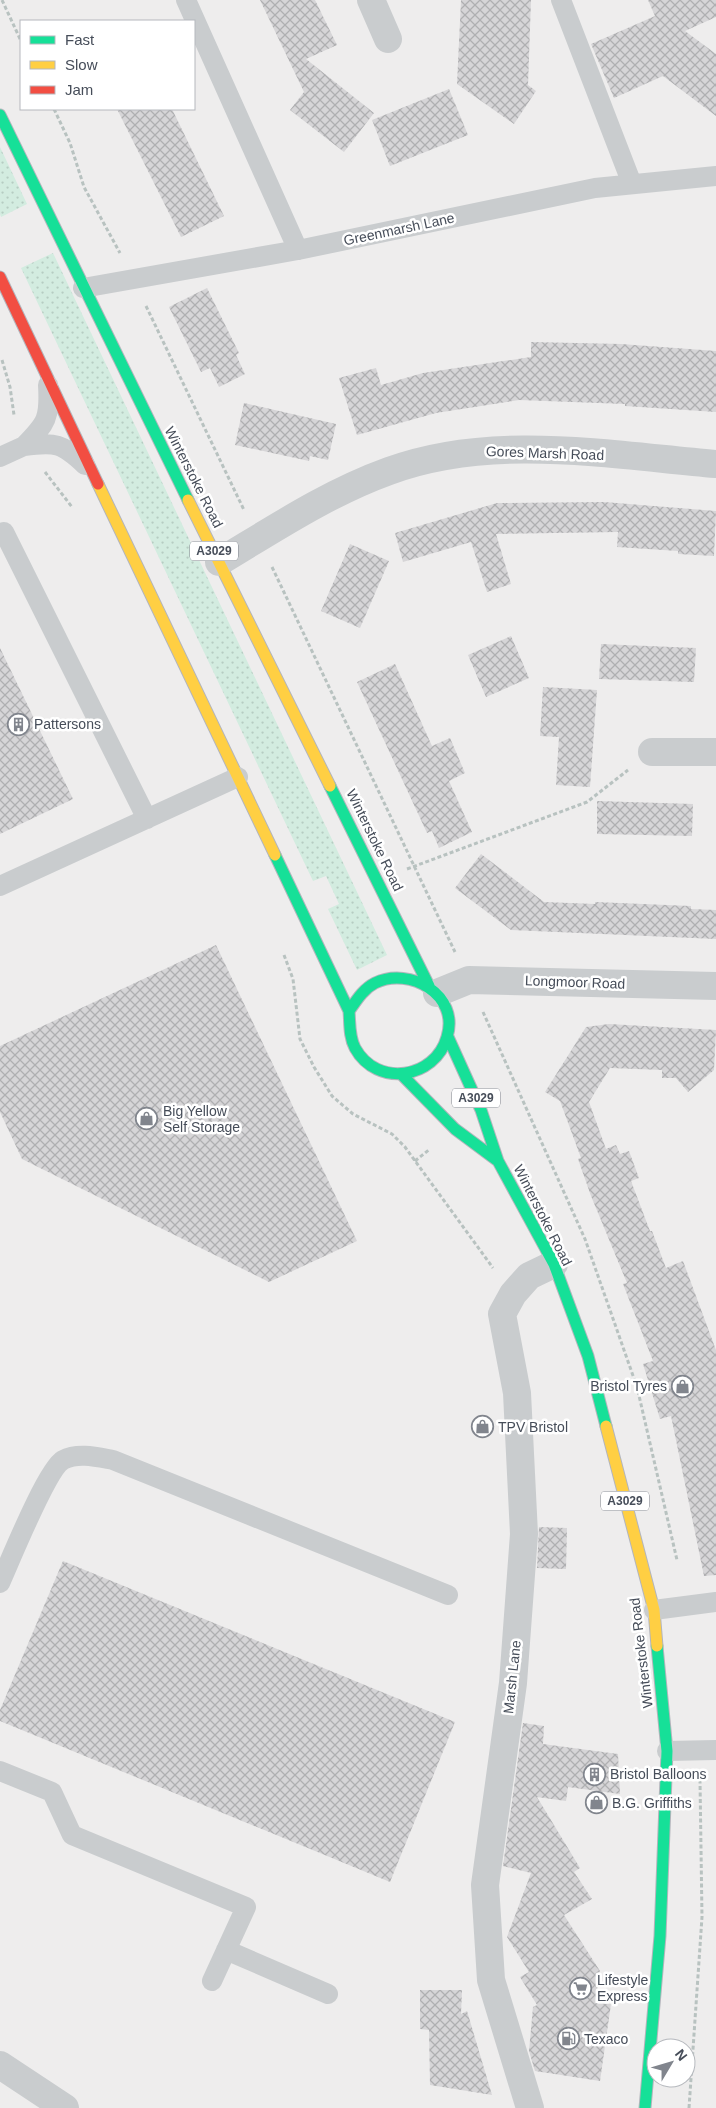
<svg xmlns="http://www.w3.org/2000/svg" width="716" height="2108" font-family="Helvetica,sans-serif">
<style>
.grass{fill:url(#grass-dots)}
.building{fill:url(#building-cross-hatch)}
.lines{fill:none;stroke-linecap:round;stroke-linejoin:round}
.fast-casing{stroke:#b3b5bc;stroke-width:13}
.slow-casing{stroke:#b3b5bc;stroke-width:13}
.jam-casing{stroke:#b3b5bc;stroke-width:13}
.path{stroke:#b8c2c0;stroke-width:3;stroke-dasharray:4 2.5;stroke-linecap:butt}
.lane{stroke:#c9ccce;stroke-width:20}
.street{stroke:#c9ccce;stroke-width:28}
.fast{stroke:#16e098;stroke-width:11}
.slow{stroke:#ffcf43;stroke-width:11}
.jam{stroke:#f24e42;stroke-width:11}
.labels{text-anchor:middle;dominant-baseline:central;stroke-width:5;stroke-linejoin:round;paint-order:stroke}
.shield{fill:#fff;stroke:#7e828b;stroke-width:1}
.shield-label{font-size:12px;font-weight:bold;fill:#464d59}
.street-label{font-size:14px;fill:#464d59;stroke:#fff}
.poi-label{font-size:14px;fill:#464d59;stroke:#fff;text-anchor:start}
</style>
<defs>
<pattern id="grass-dots" width="8" height="8" patternUnits="userSpaceOnUse" patternTransform="scale(1.25)"><rect width="8" height="8" fill="#d3ece0"/><path d="M2 2h.1M6 6h.1" fill="none" stroke="#b6ccc2" stroke-width="1.8" stroke-linecap="round"/></pattern>
<pattern id="building-cross-hatch" width="8" height="8" patternUnits="userSpaceOnUse" patternTransform="scale(1.25)"><rect width="8" height="8" fill="#d6d5d7"/><path d="M0 0l8 8M0 8l8-8" fill="none" stroke="#afafb1"/></pattern>
</defs>
<rect width="100%" height="100%" fill="#eeeded"/>
<path class="grass" d="M0 147 27 204 1 217 0 214Z
M53 253 387 955 357 970 328 909 339 904 326 876 313 881 21 268Z"/>
<path class="building" d="M260 0H315L337 45 306 59 374 113 344 152 290 110 304 92Z
M461 0H531L528 85 536 91 514 124 457 84Z
M648 0H716V17L685 31 716 54V116L663 76 614 98 591 44 655 16Z
M449 89 468 135 390 166 372 120Z
M117 109H172L224 216 181 237Z
M207 288 239 353 236 355 245 374 219 387 210 368 201 372 169 307Z
M531 342 621 344 716 351V412L625 406V404L519 400 436 413 357 435 339 378 376 368 381 385 423 373 531 357Z
M244 403 336 424 328 460 310 456 309 461 235 445Z
M604 502 716 511 714 556 678 554V551L617 547 618 532 496 534 511 584 487 592 471 542 403 562 395 533 497 503Z
M350 544 389 561 360 628 321 611Z
M511 636 529 678 486 697 468 655Z
M601 644 696 648 694 682 599 679Z
M0 648 73 799 0 834Z
M395 664 432 746 450 738 465 773 449 781 472 832 439 848 432 831 427 833 357 682Z
M543 687 597 690 590 787 556 785 559 737 540 736Z
M597 801 693 804 692 836 597 834Z
M481 854 544 902 595 904V902L691 906V909L716 910V939L511 930 455 888Z
M216 945 357 1241 269 1282 22 1159 0 1112V1046Z
M609 1024 716 1030 714 1070 688 1092 676 1078H662V1070L610 1068 589 1102 606 1149 616 1145 620 1154 629 1151 639 1178 631 1181 650 1231H652L666 1268 683 1261 716 1350V1575L704 1576 671 1416 660 1419 643 1364 653 1361 623 1284 627 1283 591 1196 578 1159 581 1158 560 1101 545 1092 586 1027Z
M539 1527 567 1528 566 1569 537 1568Z
M63 1561 455 1722 390 1882 0 1721V1710Z
M523 1723 544 1726 543 1744 618 1754 620 1794 568 1787 566 1801 537 1797 580 1868 574 1872 592 1899 564 1915 600 1971 595 2003 611 2004 600 2081 535 2071 529 2051 533 2007 537 2005 520 1977 529 1972 507 1937 531 1873 503 1866Z
M420 1990H462L461 2014 467 2011 492 2095 430 2085 429 2030 420 2029Z"/>
<g class="lines">
<defs>
<path id="fast" d="M0 115 188 500
M330 786 429 986
M275 855 349 1011C350 1023 349 1037 355 1048 377 1088 435 1079 447 1037 460 995 410 966 375 983 363 989 356 1001 349 1011
M448 1037 481 1110 498 1161 554 1264 588 1356 606 1426
M402 1075 455 1129 498 1161
M645 2108 660 1936 667 1751 657 1646"/>
<path id="slow" d="M98 484 275 855
M188 500 330 786
M606 1426 654 1610 657 1646"/>
<path id="jam" d="M0 277 98 484"/>
</defs>
<use href="#fast" class="fast-casing"/>
<use href="#slow" class="slow-casing"/>
<use href="#jam" class="jam-casing"/>
<path class="path" d="M2 0 21 41
M54 109 70 143 84 187 120 253
M146 306 244 510
M2 360 10 387 14 415
M45 472 72 507
M272 567 455 952
M407 869 587 802 628 770
M284 955 293 979 300 1039 314 1067 332 1096 353 1114 392 1134 405 1147 493 1268
M483 1012 585 1239 637 1387 677 1560
M415 1161 430 1149
M689 2108 702 1917 700 1780"/>
<path class="lane" d="M186 0 298 250
M561 0 632 184
M83 288 298 250 595 188 716 176
M48 385C50 418 47 423 24 446 56 442 62 443 85 465
M0 457 24 446
M4 532 147 819
M0 886 238 777
M0 1583C10 1561 47 1469 63 1460 78 1452 97 1457 113 1460L448 1595
M654 1610 716 1602
M667 1751 716 1750
M0 1771 52 1792 72 1835 246 1907 212 1981
M226 1950 328 1994"/>
<path class="street" d="M371 0 388 39
M219 562C274 529 328 493 389 471 492 433 610 455 716 464
M652 752H716
M437 993 469 980 716 986
M0 2065 65 2108
M530 2108 491 1980 485 1885 513 1683 524 1534 517 1393 502 1314 513 1294 529 1276 554 1264"/>
<use href="#fast" class="fast"/>
<use href="#slow" class="slow"/>
<use href="#jam" class="jam"/>
</g>
<defs>
<symbol id="building-ring" viewBox="-11 -11 22 22"><circle r="9.5" fill="#fff" stroke="#81858d" stroke-width="1.5"/><path d="M-4-6H4V6H1V3H-1V6H-4ZM-2.5-4.3h1.7v1.8h-1.7ZM.8-4.3h1.7v1.8H.8ZM-2.5-1h1.7V.8h-1.7ZM.8-1h1.7V.8H.8Z" fill="#81858d"/></symbol>
<symbol id="shop-ring" viewBox="-11 -11 22 22"><circle r="9.5" fill="#fff" stroke="#81858d" stroke-width="1.5"/><path d="M-5-2.5h2.3a2.7 3.5 0 0 1 5.4 0H5L5.5 6h-11ZM-1.5-2.5h3a1.5 2.3 0 0 0-3 0Z" fill="#81858d"/></symbol>
<symbol id="supermarket-ring" viewBox="-11 -11 22 22"><circle r="9.5" fill="#fff" stroke="#81858d" stroke-width="1.5"/><path d="M-6-5.5h2.5l.6 2H6L4.5 2H-2.5L-4.4-4H-6ZM-1.5 3.2a1.3 1.3 0 1 0 .1 0ZM3 3.2a1.3 1.3 0 1 0 .1 0Z" fill="#81858d"/></symbol>
<symbol id="fuel-ring" viewBox="-11 -11 22 22"><circle r="9.5" fill="#fff" stroke="#81858d" stroke-width="1.5"/><path d="M-5.5-6h7V0h2V4h1.3V-2.5L3-4.5l.8-.8L6-3V5H2.5V1h-1V6h-7ZM-4.2-4.7v3.2H.2V-4.7Z" fill="#81858d"/></symbol>
</defs>
<g fill-rule="evenodd">
<use href="#building-ring" x="6" y="712" width="25" height="25"/>
<use href="#shop-ring" x="134" y="1106" width="25" height="25"/>
<use href="#shop-ring" x="670" y="1374" width="25" height="25"/>
<use href="#shop-ring" x="470" y="1414" width="25" height="25"/>
<use href="#building-ring" x="582" y="1762" width="25" height="25"/>
<use href="#shop-ring" x="584" y="1790" width="25" height="25"/>
<use href="#supermarket-ring" x="568" y="1976" width="25" height="25"/>
<use href="#fuel-ring" x="556" y="2026" width="25" height="25"/>
</g>
<g class="labels">
<g class="shield">
<rect x="190" y="541.5" width="48" height="19" rx="4"/>
<rect x="452" y="1088.5" width="48" height="19" rx="4"/>
<rect x="601" y="1491.5" width="48" height="19" rx="4"/>
</g>
<g class="shield-label">
<text x="214" y="551">A3029</text>
<text x="476" y="1098">A3029</text>
<text x="625" y="1501">A3029</text>
</g>
<g class="street-label">
<text transform="translate(399 229) rotate(-12)">Greenmarsh Lane</text>
<text transform="translate(545 453) rotate(2)">Gores Marsh Road</text>
<text transform="translate(194 477) rotate(63)">Winterstoke Road</text>
<text transform="translate(375 840) rotate(64)">Winterstoke Road</text>
<text transform="translate(575 982) rotate(2)">Longmoor Road</text>
<text transform="translate(543 1215) rotate(63)">Winterstoke Road</text>
<text transform="translate(641 1653) rotate(-97)">Winterstoke Road</text>
<text transform="translate(512 1677) rotate(-84)">Marsh Lane</text>
</g>
<g class="poi-label">
<text x="34" y="724">Pattersons</text>
<text x="163" y="1111">Big Yellow<tspan x="163" dy="16">Self Storage</tspan></text>
<text x="667" y="1386" text-anchor="end">Bristol Tyres</text>
<text x="498" y="1427">TPV Bristol</text>
<text x="610" y="1774">Bristol Balloons</text>
<text x="612" y="1803">B.G. Griffiths</text>
<text x="597" y="1980">Lifestyle<tspan x="597" dy="16">Express</tspan></text>
<text x="584" y="2039">Texaco</text>
</g>
</g>
<rect x="20" y="20" width="175" height="90" fill="#ffffff" stroke="#b5b8bd"/>
<rect x="30" y="36" width="25" height="8" fill="#16e098" stroke="#b5b8bd"/>
<text x="65" y="45" font-size="15" fill="#464d59">Fast</text>
<rect x="30" y="61" width="25" height="8" fill="#ffcf43" stroke="#b5b8bd"/>
<text x="65" y="70" font-size="15" fill="#464d59">Slow</text>
<rect x="30" y="86" width="25" height="8" fill="#f24e42" stroke="#b5b8bd"/>
<text x="65" y="95" font-size="15" fill="#464d59">Jam</text>
<g transform="translate(671 2063) rotate(52)"><circle r="24" fill="#ffffff" stroke="#b5b8bd"/>
<path d="M0-4L9 19L0 12L-9 19Z" fill="#81858d"/>
<text y="-8" font-size="14" font-weight="bold" text-anchor="middle" fill="#464d59">N</text>
</g>
</svg>
